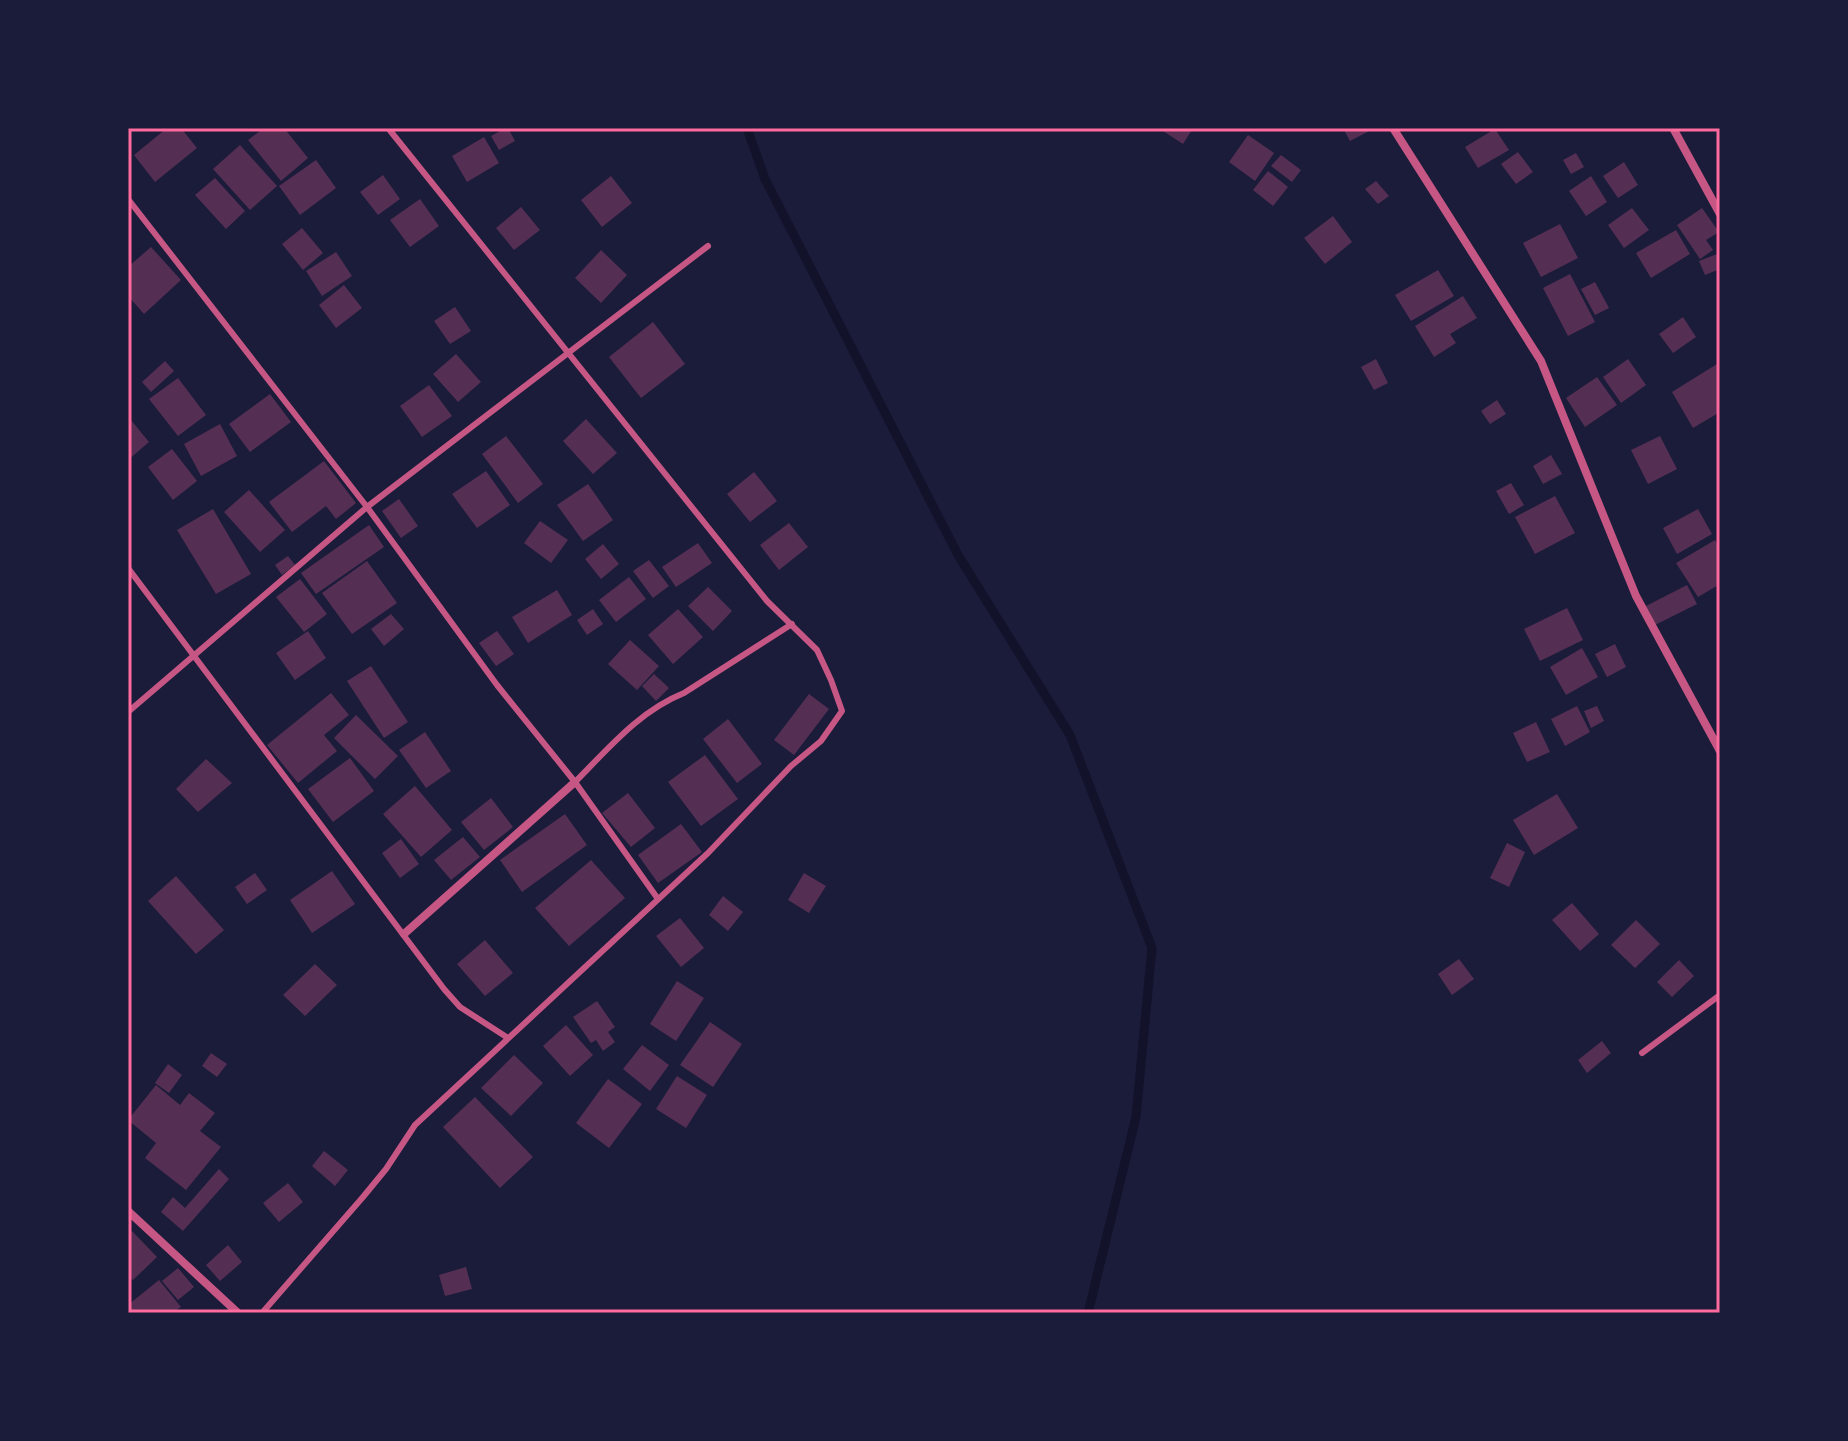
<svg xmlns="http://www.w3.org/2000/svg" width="1848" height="1441" font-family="Barlow,sans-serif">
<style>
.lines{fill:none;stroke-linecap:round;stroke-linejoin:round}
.stream{stroke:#12122b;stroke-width:9}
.building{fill:#542f53}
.service{stroke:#c65784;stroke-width:6}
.minor{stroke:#c65784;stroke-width:8}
.neatline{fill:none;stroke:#ff6b9d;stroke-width:3}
</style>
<rect width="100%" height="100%" fill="#1b1b3a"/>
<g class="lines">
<path class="stream" d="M747 128 765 179 958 555 1070 735 1152 948 1136 1117 1088 1313"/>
</g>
<path class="building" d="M167 128H181L197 148 155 182 134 155Z
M264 128H284L308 158 281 181 248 140Z
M506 128H508L515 141 499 150 491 136Z
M1165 128H1193L1183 144 1163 131Z
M1343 128H1375L1350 141Z
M1495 129 1509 150 1478 168 1465 147Z
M1248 135 1274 153 1255 181 1229 162Z
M484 137 499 163 467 182 452 156Z
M240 145 277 186 250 210 213 169Z
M1518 152 1533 172 1516 184 1501 164Z
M1576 153 1584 167 1571 174 1563 160Z
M1281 155 1301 170 1292 182 1271 166Z
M316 160 336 188 300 215 279 186Z
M1624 162 1638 185 1618 198 1603 176Z
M1268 171 1288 187 1273 206 1253 190Z
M383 175 400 199 378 215 360 192Z
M611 176 632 203 602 227 581 200Z
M1591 176 1607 202 1586 216 1569 191Z
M215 178 245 211 226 229 195 195Z
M1376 181 1389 196 1378 204 1365 189Z
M420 199 439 226 410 247 390 220Z
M521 207 540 230 514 250 496 228Z
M1632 208 1649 230 1624 248 1608 225Z
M1702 208 1719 232 1706 240 1713 250 1700 259 1677 225Z
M1333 216 1352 242 1325 264 1304 238Z
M1560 224 1578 258 1541 277 1523 243Z
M302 228 323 253 303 270 282 244Z
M1676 230 1690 254 1651 278 1636 253Z
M151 247 181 280 144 314 128 296V267Z
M601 250 627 275 601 303 575 278Z
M336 252 352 276 322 296 306 271Z
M1717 254 1720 261V269L1705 275 1699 261Z
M1438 270 1454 296 1411 321 1395 295Z
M1570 274 1595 322 1568 336 1543 288Z
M1595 282 1609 308 1595 315 1581 289Z
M344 285 362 308 336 328 319 305Z
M1463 296 1477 318 1450 334 1456 343 1434 357 1415 326Z
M455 307 471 331 450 344 434 321Z
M1683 317 1696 337 1673 353 1659 334Z
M653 322 685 364 641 398 609 357Z
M456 354 481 382 458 402 433 374Z
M1376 359 1388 383 1374 390 1361 367Z
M1628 359 1646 385 1621 403 1603 377Z
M165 361 174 371 151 392 142 382Z
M1717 364 1720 370V412L1693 428 1672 392Z
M1597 377 1617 405 1585 427 1566 398Z
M178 378 206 415 178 436 149 399Z
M429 385 452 416 422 437 400 406Z
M270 394 291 422 250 452 229 424Z
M1497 400 1506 414 1490 424 1481 411Z
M586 419 617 453 593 474 563 441Z
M131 420 149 442 128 460V423Z
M220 424 237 456 201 476 184 444Z
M506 436 543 484 518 503 482 454Z
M1660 436 1677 469 1648 484 1631 450Z
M172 449 197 481 173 500 148 467Z
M1551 455 1562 474 1543 484 1533 466Z
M324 461 356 503 336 519 326 506 292 532 269 502Z
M486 471 510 505 477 528 452 494Z
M754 472 777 501 750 522 727 494Z
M1511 483 1524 505 1509 514 1496 491Z
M588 484 613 520 583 541 557 505Z
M249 490 285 530 260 552 224 512Z
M1555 496 1575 533 1535 554 1515 517Z
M399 499 418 526 401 538 382 511Z
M213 509 251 574 216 594 177 530Z
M1698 509 1712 534 1677 554 1663 528Z
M540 521 568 540 551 563 524 543Z
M789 523 808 547 779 570 760 545Z
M369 525 384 547 316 594 301 573Z
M1715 540 1720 549V584L1698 597 1676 563Z
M698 543 712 563 676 587 662 567Z
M603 544 619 564 601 579 585 559Z
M288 556 295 565 282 575 275 565Z
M649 560 669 586 653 598 633 571Z
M367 561 397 603 352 634 322 593Z
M629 577 646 599 616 622 599 600Z
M300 579 327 614 304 632 276 597Z
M1687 585 1697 604 1655 625 1646 606Z
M708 587 732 611 713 631 688 606Z
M557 590 572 615 528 643 512 617Z
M1567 608 1583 640 1540 661 1524 629Z
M593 609 603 624 587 635 577 620Z
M678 609 703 637 673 664 648 635Z
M391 614 404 629 384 646 371 629Z
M308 631 326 658 295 680 276 653Z
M497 631 514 654 496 666 479 643Z
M630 640 659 666 637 690 608 664Z
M1615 644 1626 667 1607 677 1595 654Z
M1582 648 1598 677 1566 695 1550 667Z
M371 666 408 722 384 738 347 681Z
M654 674 669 688 656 701 642 686Z
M331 693 349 715 324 735 337 751 298 783 267 745Z
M809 694 829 709 794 755 774 740Z
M1577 706 1590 732 1565 746 1551 719Z
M1597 706 1604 721 1591 728 1584 711Z
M356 715 398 756 375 779 334 738Z
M728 719 762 764 737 783 703 739Z
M1536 722 1550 752 1527 762 1513 733Z
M425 732 451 771 426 788 399 750Z
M705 755 738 799 701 826 668 782Z
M350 758 374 791 333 822 308 789Z
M206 759 232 783 198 812 176 789Z
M415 786 452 830 421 857 383 814Z
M628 793 655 828 631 847 602 813Z
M1557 794 1578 828 1534 855 1513 820Z
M491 798 513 827 484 850 461 822Z
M565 814 587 845 522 892 500 860Z
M681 824 702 852 658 883 638 855Z
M463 837 480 857 451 880 434 860Z
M401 839 419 864 400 878 382 853Z
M1507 843 1525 852 1509 887 1490 878Z
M591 860 625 898 569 946 535 908Z
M332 871 355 904 312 933 290 900Z
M255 873 267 890 247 904 235 887Z
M804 873 826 886 809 913 788 900Z
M176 876 224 930 196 954 148 901Z
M723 896 743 912 728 931 709 915Z
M1572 903 1599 934 1580 951 1552 920Z
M680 918 704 948 681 967 656 936Z
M1636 920 1660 944 1635 968 1611 945Z
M485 940 513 973 485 996 457 964Z
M1459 959 1474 979 1452 995 1438 974Z
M1679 960 1694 976 1672 997 1657 982Z
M315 964 337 985 305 1016 283 995Z
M677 981 704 998 676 1041 650 1024Z
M597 1001 615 1027 608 1032 615 1042 603 1051 596 1040 591 1043 573 1017Z
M710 1022 742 1044 713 1087 680 1065Z
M566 1025 593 1055 570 1076 543 1046Z
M1602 1041 1611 1053 1587 1073 1578 1060Z
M642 1045 669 1065 650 1091 623 1069Z
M211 1053 227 1064 217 1077 202 1066Z
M514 1055 543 1083 511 1116 481 1088Z
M168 1064 182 1075 169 1093 155 1083Z
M677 1076 707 1095 686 1128 656 1109Z
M608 1079 642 1104 609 1148 576 1123Z
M156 1085 180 1105 189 1093 215 1113 200 1131 221 1147 186 1190 145 1158 156 1143 128 1120Z
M475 1097 533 1157 500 1188 443 1127Z
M324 1151 348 1170 335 1186 312 1166Z
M219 1169 229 1179 183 1231 161 1212 173 1197 185 1208Z
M288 1183 303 1202 279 1222 263 1203Z
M132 1231 157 1257 133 1280 128 1275V1235Z
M228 1245 242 1262 220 1281 206 1265Z
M466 1267 472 1289 445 1296 439 1275Z
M178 1268 194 1287 178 1300 162 1281Z
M159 1280 181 1307 172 1313H129L128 1305Z"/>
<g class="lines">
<path class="service" d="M128 199 367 507 497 685 575 782 658 899
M128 568 444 989 460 1007 508 1038
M128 712 367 507 708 246
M575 782C608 749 639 711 684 693L792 624
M1642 1053 1720 995
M262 1313 363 1197 386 1169 415 1125 708 853 791 766 821 741 842 711 831 680 817 650 767 601 388 128"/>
<path class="minor" d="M1393 128 1541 361 1636 596 1720 751
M1673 128 1720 214
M404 934 575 782
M128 1211 238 1313"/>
</g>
<rect width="1848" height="1441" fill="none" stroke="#1b1b3a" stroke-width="260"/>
<rect x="130" y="130" width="1588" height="1181" class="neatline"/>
</svg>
